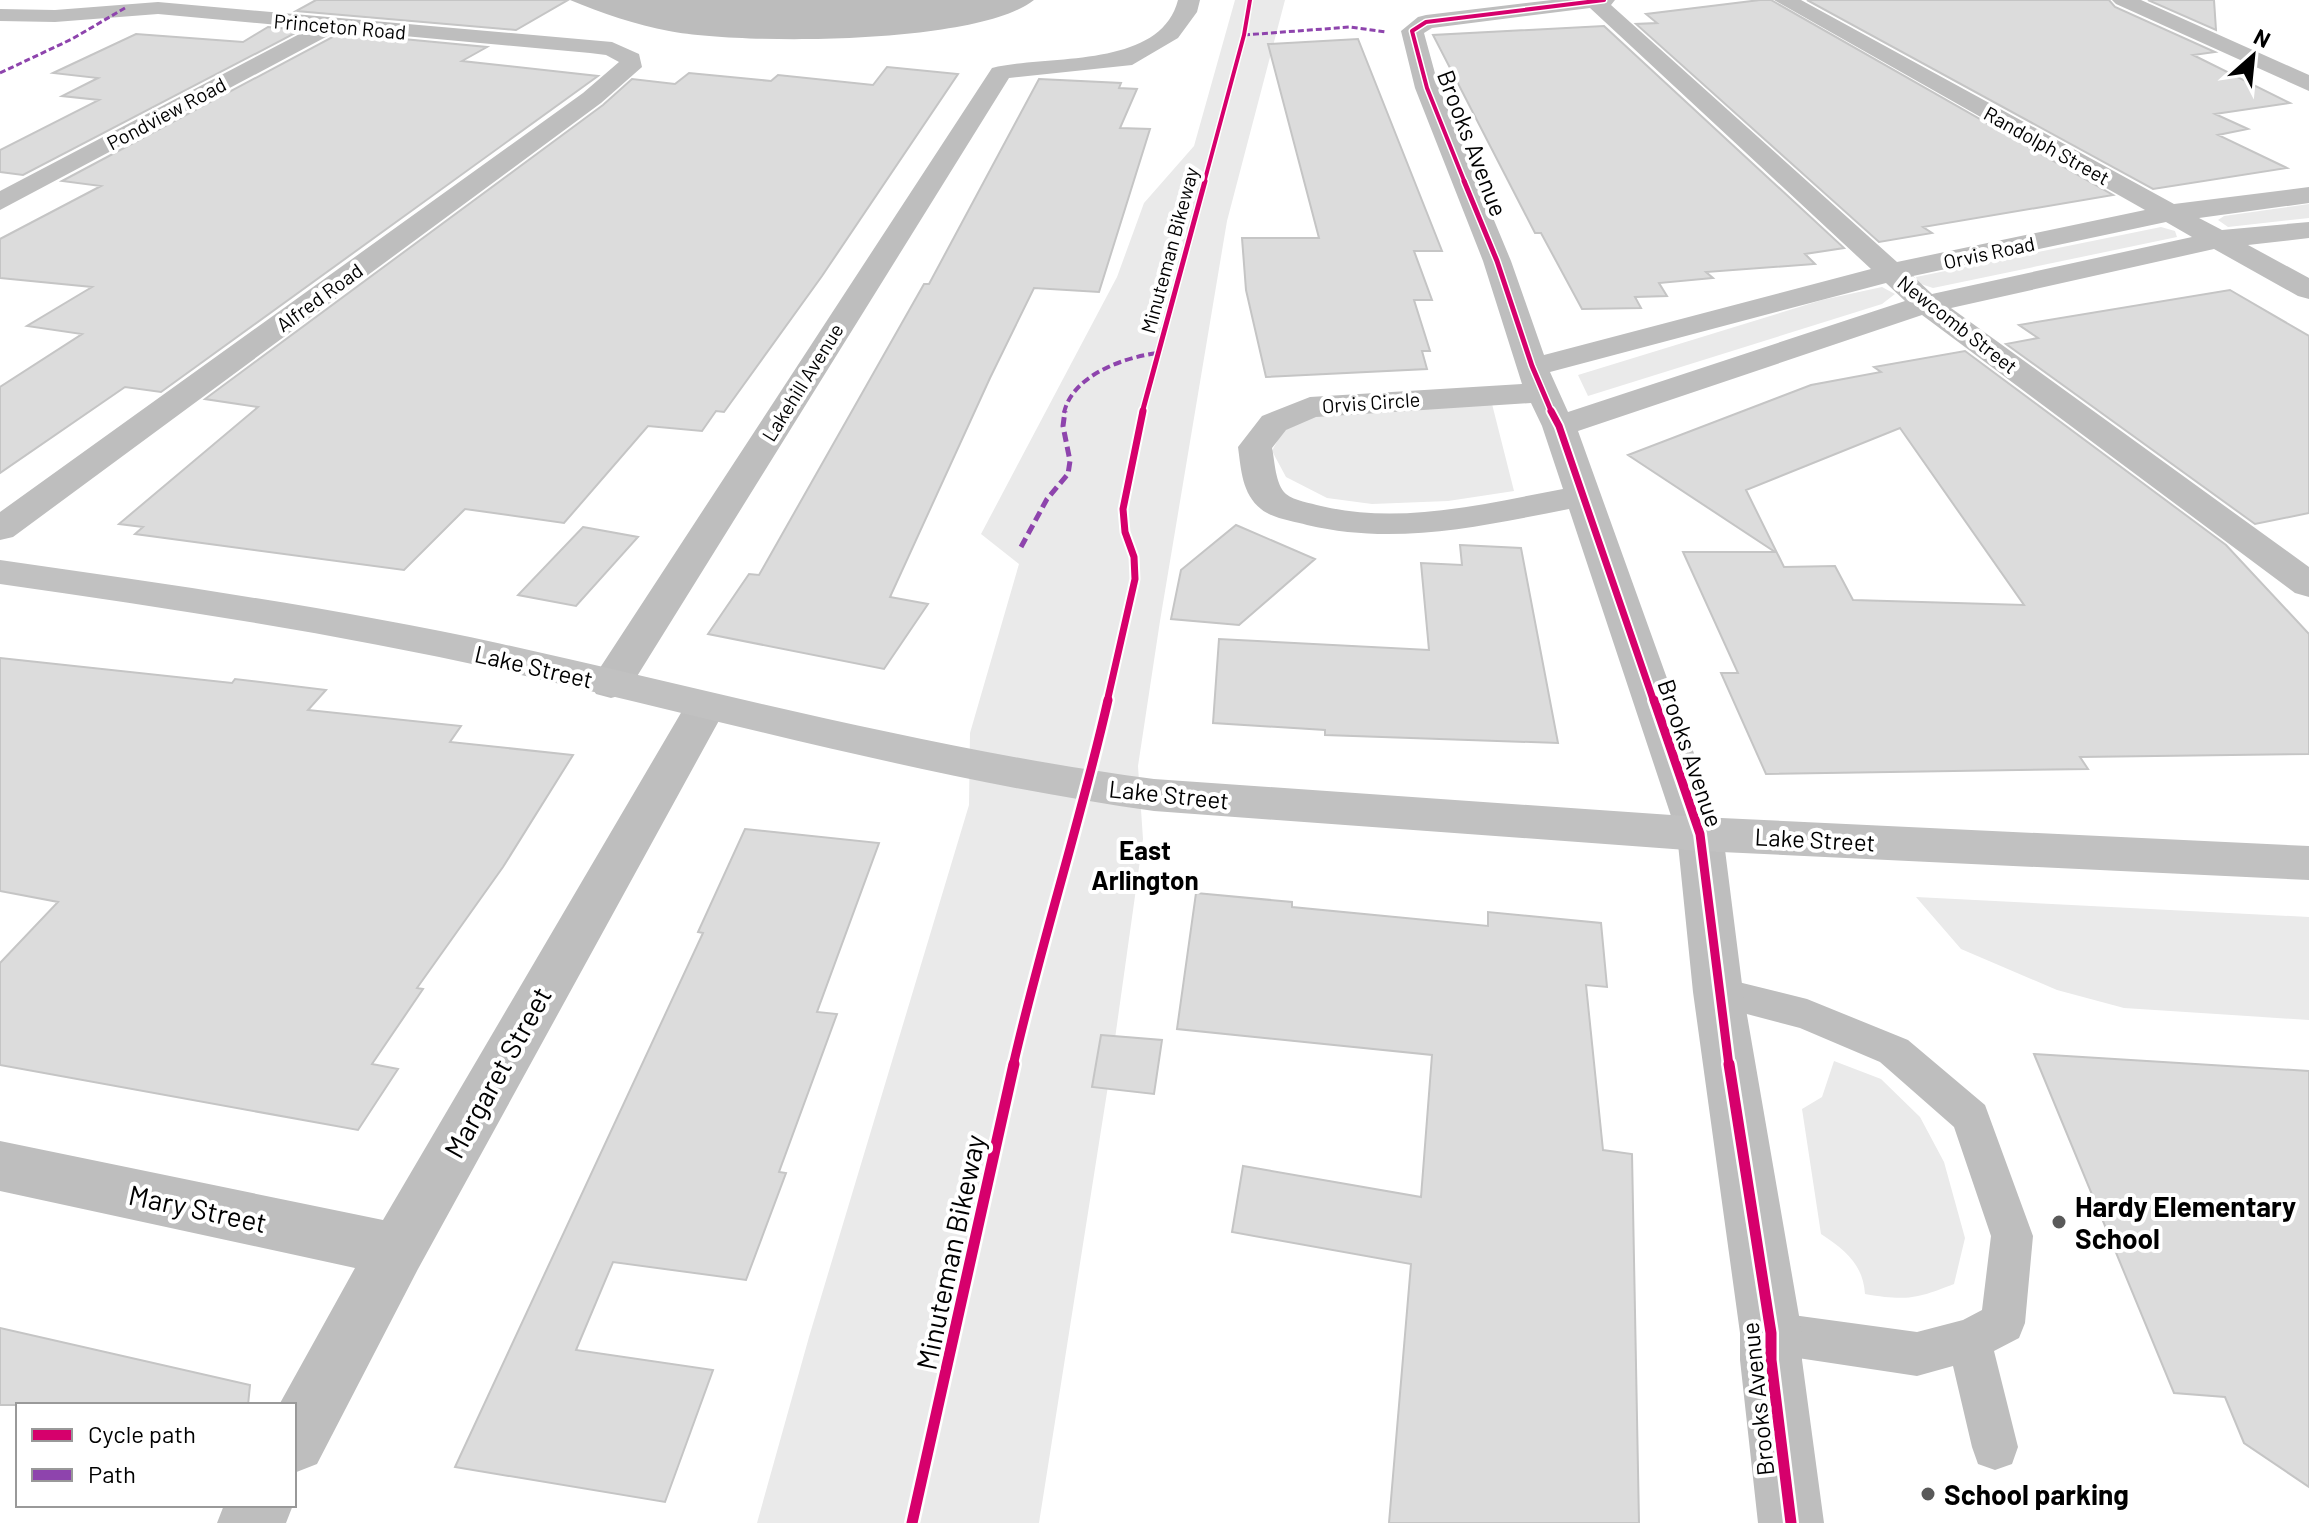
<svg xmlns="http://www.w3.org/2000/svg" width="2309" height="1523" font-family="Barlow,sans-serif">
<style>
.green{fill:#eaeaea}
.water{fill:#bcbcbc}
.building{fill:#dcdcdc;stroke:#c5c5c5;stroke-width:2;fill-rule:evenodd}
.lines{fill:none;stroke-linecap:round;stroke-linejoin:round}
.lane{fill:#bebebe;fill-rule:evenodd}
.street{fill:#bebebe;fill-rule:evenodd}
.secondary{fill:#c1c1c1;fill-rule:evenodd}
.quiet-far2{stroke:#8e44ad;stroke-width:3;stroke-dasharray:6 3;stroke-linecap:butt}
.quiet-far1{stroke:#8e44ad;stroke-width:4;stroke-dasharray:8 4;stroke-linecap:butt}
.quiet{stroke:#8e44ad;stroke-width:5;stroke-dasharray:10 5;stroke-linecap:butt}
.cycleway-far4-casing{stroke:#fff;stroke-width:7}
.cycleway-far3-casing{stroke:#fff;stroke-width:8}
.cycleway-far2-casing{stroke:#fff;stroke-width:11}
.cycleway-far1-casing{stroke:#fff;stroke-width:14}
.cycleway-casing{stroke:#fff;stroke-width:16}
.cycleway-far4{stroke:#d6006c;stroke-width:4}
.cycleway-far3{stroke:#d6006c;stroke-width:5}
.cycleway-far2{stroke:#d6006c;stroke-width:7}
.cycleway-far1{stroke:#d6006c;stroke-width:9}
.cycleway{stroke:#d6006c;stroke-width:11}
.poi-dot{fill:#595959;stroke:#fff;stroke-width:3}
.labels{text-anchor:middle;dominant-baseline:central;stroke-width:8;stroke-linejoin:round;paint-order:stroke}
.far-street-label{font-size:20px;fill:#000;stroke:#fff}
.street-label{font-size:24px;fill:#000;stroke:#fff}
.neighbourhood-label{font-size:26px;font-weight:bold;fill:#000;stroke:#fff}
.near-street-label{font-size:28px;fill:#000;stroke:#fff}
.near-poi-label{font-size:28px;font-weight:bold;fill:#000;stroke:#fff;text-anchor:start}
</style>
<rect width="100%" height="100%" fill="#fff"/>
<path class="green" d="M1235 0H1285L1227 221 1160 621 1138 766 1143 839 1111 1067 1039 1523H757L809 1337 969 805 970 733 1019 564 981 534 1117 277 1144 203 1194 146Z
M2309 204V218L2228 227 2218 220 2224 216Z
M2161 227 2175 231 2177 237 1933 288 1918 283 1916 277Z
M1882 287 1895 294 1882 304 1588 396 1578 375 1822 300Z
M1491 400 1514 491 1448 501 1372 504 1327 498 1286 477 1272 451C1278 439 1283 429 1295 422 1322 405 1452 403 1491 400Z
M1916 897 2309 917V1020L2124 1008 2057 990 1961 949Z
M1834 1061 1881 1079 1920 1117 1944 1162 1965 1238 1954 1284C1916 1299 1906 1301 1865 1294 1863 1264 1845 1250 1821 1234L1802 1109 1822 1097Z"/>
<path class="water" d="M570 0H1034C978 45 742 45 669 31 637 25 601 13 570 0Z"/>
<path class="building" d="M316 0H568L516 30 296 11Z
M1760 0H1771L2113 195 1923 227 1932 233 1879 242 1636 24 1657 23 1646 14Z
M1807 0H2109L2115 7 2215 52 2193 55 2290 103 2215 114 2248 129 2218 135 2287 168 2153 189Z
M2148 0H2214L2216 30Z
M1604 26 1844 248 1805 254 1815 264 1706 272 1713 278 1659 283 1667 296 1635 297 1641 308 1582 309 1541 233H1535L1433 35Z
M268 27 301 30 23 175 0 172V150L99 100 62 96 98 78 53 73 136 34 243 42Z
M340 33 487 47 462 61 598 76 161 392 125 387 0 473V387L82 334 27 326 92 287 0 278V239L101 186 62 181Z
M1358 39 1442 251H1414L1432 300H1414L1430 351H1422L1427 369 1266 377 1246 290 1242 238H1319L1268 44Z
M887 67 958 74 822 276 724 412 716 411 702 431 648 426 564 523 465 509 404 570 135 534 143 527 119 524 258 407 205 399 603 105 632 79 675 84 689 73 771 81 778 75 873 85Z
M1039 79 1121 83 1119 88 1137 89 1120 128 1150 129 1099 292 1034 288 990 378 890 597 928 604 884 669 708 634 749 574 759 575 924 284H929Z
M2230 290 2309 336V513L2255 524 2006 344 2038 338 2019 325Z
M1965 351 2226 545 2309 634V754L2080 757 2088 769 1766 774 1721 673H1738L1683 552H1775L1628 455 1811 385 1881 372 1874 367ZM1900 428 2024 605 1853 600 1835 566 1784 567 1746 490Z
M1236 525 1315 559 1239 625 1171 619 1181 570Z
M583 527 638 537 576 606 518 595Z
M1460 545 1521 548 1558 743 1325 735V730L1213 723 1219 639 1429 650 1421 563 1462 565Z
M0 658 232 683 235 679 326 690 308 710 461 726 450 742 573 755 503 867 417 988 423 989 372 1064 398 1069 358 1130 0 1065V963L58 902 0 891Z
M745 829 879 843 817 1012 837 1014 779 1172 786 1173 746 1280 613 1262 576 1350 713 1370 665 1502 455 1467 703 933 698 932Z
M1196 893 1292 902V907L1488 926V912L1601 923 1607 987 1586 985 1603 1150 1632 1154 1639 1523H1389L1411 1264 1232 1232 1243 1166 1421 1197 1432 1055 1177 1029Z
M1101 1035 1162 1040 1154 1094 1092 1087Z
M2034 1054 2309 1071V1487L2244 1443 2225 1397 2174 1393Z
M0 1328 250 1385 248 1405H0Z"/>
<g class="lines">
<path class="lane" d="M1718 977 1807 999 1908 1040 1985 1105 2033 1236 2025 1323 2019 1338 1994 1351 2018 1447 2012 1464 1995 1470 1978 1464 1972 1447 1953 1366 1917 1376 1771 1354 1755 1348 1749 1333 1755 1318 1771 1312 1917 1332 1963 1320 1982 1310 1991 1236 1954 1127 1880 1062 1800 1028 1705 1003 1699 992 1705 981Z"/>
<path class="street" d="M1178 0H1200L1197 12 1178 38 1132 65 1009 78 626 694 611 698 596 694 590 684 596 674 992 68C1047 54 1160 70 1178 0Z
M1552 0H1615L1611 5 1897 262 2145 210 1774 0H1801L2174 204 2309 187V203L2199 218 2222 230 2309 222V238L2248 245 2309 278V299L2298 296 2214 249 1951 308 2309 567V597L2295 593 1922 315 1578 431 1723 834 1743 992 1802 1333V1360L1824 1523H1758L1740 1360V1333L1693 992 1677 834 1569 509C1481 526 1396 546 1307 525 1293 521 1273 519 1261 509 1242 494 1241 469 1238 447L1262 416 1310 397 1522 384 1483 261 1415 88 1401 31 1418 17 1426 15ZM1590 8 1871 269 1544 355 1511 261 1439 88 1424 33 1432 28ZM2166 222 2192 237 1932 294 1913 276ZM1886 283 1905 301 1568 412 1550 372ZM1531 403 1542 426 1563 489C1483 504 1401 525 1321 506 1310 503 1295 501 1286 494 1275 484 1275 461 1272 448L1286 430 1316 417Z
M2112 0H2141L2309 75V91L2116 4Z
M158 2 612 42 639 54 642 67 601 103 13 537 0 540V512L583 93 619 62 606 55 590 53 339 30 0 210V191L311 28 158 14 55 22 0 21V9L55 10Z
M706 692 721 696 727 706 418 1269 317 1464 294 1473V1405H279L355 1268 0 1191V1141L383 1220 685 706 691 696Z
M224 1505H293L286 1523H217Z"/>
<path class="secondary" d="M0 560C168 584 336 608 502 644 718 692 934 750 1154 779L1700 817 2309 846V880L1700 851 1154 811C933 780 717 719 499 670 334 633 167 608 0 584Z"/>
<path class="quiet-far2" d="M1244 35 1350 27 1386 32
M0 73 72 39 125 8"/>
<path class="quiet-far1" d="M1064 413C1072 375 1125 357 1158 353"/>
<path class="quiet" d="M1021 547 1047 499 1068 474 1070 461 1063 426 1065 411"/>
<defs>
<path id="cycleway-far4" d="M1204 183 1244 35 1250 0
M1465 183 1427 88 1412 31 1426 22 1604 0"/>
<path id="cycleway-far3" d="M1464 181 1497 261 1532 366 1552 413
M1142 413 1205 181"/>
<path id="cycleway-far2" d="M1551 411 1559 426 1654 702
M1107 702 1135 579 1134 557 1125 532 1123 509 1143 411"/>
<path id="cycleway-far1" d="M1654 700 1700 834 1729 1066
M1013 1066C1041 943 1080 823 1108 700"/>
<path id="cycleway" d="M1729 1064 1771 1333V1360L1791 1523
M912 1523 1014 1064"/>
</defs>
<use href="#cycleway-far4" class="cycleway-far4-casing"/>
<use href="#cycleway-far3" class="cycleway-far3-casing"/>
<use href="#cycleway-far2" class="cycleway-far2-casing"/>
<use href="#cycleway-far1" class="cycleway-far1-casing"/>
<use href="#cycleway" class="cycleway-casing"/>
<use href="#cycleway-far4" class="cycleway-far4"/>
<use href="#cycleway-far3" class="cycleway-far3"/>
<use href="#cycleway-far2" class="cycleway-far2"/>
<use href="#cycleway-far1" class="cycleway-far1"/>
<use href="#cycleway" class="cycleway"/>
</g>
<g class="poi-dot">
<circle cx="2059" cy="1222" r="8"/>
<circle cx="1928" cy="1494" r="8"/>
</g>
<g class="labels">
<g class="far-street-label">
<text transform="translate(340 26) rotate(5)">Princeton Road</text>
<text transform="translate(166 113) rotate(-28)">Pondview Road</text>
<text transform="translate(2047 145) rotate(29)">Randolph Street</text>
<text transform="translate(1169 250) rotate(-75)">Minuteman Bikeway</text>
<text transform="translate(1989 252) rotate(-12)">Orvis Road</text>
<text transform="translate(319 297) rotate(-36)">Alfred Road</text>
<text transform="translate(1958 324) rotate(38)">Newcomb Street</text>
<text transform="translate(802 382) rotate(-58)">Lakehill Avenue</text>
<text transform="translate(1371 402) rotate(-4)">Orvis Circle</text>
</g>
<g class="street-label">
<text transform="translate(1473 143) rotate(69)">Brooks Avenue</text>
<text transform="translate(534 666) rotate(13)">Lake Street</text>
<text transform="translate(1691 753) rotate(71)">Brooks Avenue</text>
<text transform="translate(1169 794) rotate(6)">Lake Street</text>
<text transform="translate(1815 839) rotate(3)">Lake Street</text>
<text transform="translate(1757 1399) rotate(-96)">Brooks Avenue</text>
</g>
<g class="neighbourhood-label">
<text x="1145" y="849">East<tspan x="1145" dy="30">Arlington</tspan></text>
</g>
<g class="near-street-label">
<text transform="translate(497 1072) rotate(-61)">Margaret Street</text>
<text transform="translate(198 1208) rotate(12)">Mary Street</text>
<text transform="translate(950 1252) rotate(-78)">Minuteman Bikeway</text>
</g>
<g class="near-poi-label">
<text x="2075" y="1206">Hardy Elementary<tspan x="2075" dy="32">School</tspan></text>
<text x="1944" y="1494">School parking</text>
</g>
</g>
<rect x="16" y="1403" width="280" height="104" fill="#ffffff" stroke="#999999" stroke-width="2"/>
<rect x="32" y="1429" width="40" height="12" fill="#d6006c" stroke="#999999" stroke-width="2"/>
<text x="88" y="1443" font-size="24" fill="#000000">Cycle path</text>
<rect x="32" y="1469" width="40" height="12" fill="#8e44ad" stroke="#999999" stroke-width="2"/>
<text x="88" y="1483" font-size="24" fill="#000000">Path</text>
<g transform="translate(2253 56) rotate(27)" stroke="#ffffff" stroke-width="6" paint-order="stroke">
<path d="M0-6L14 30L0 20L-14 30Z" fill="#000000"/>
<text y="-12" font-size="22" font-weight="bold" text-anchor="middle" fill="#000000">N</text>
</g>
</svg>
